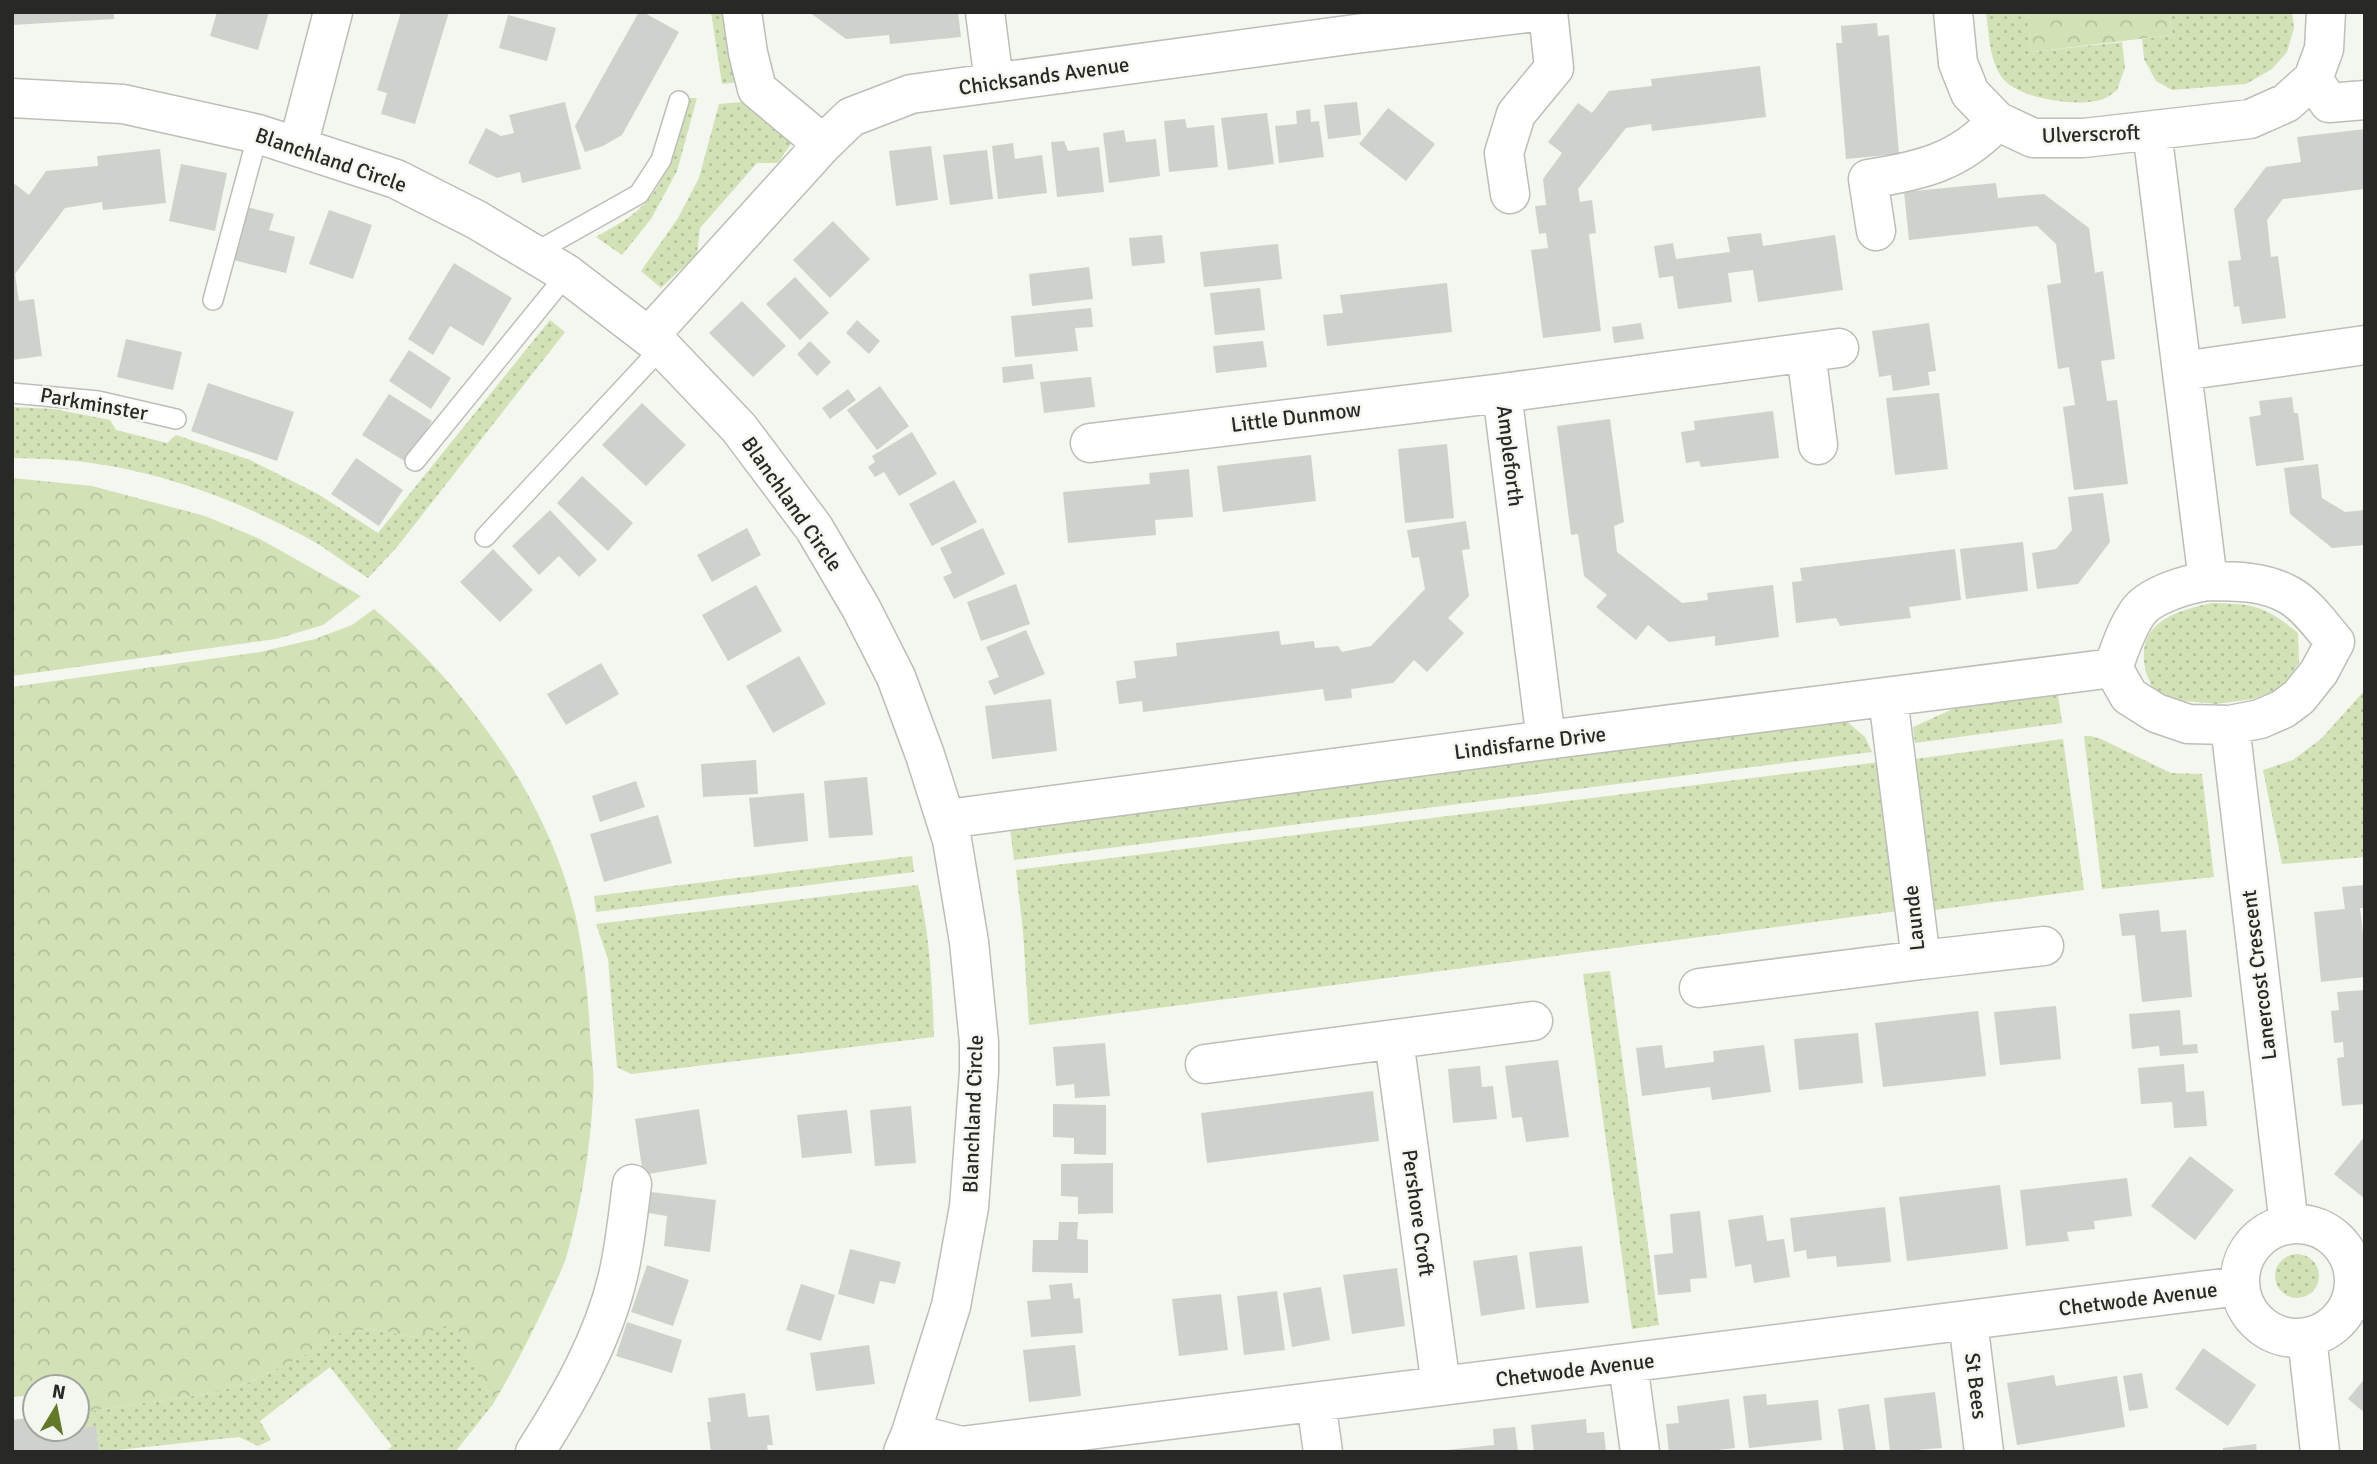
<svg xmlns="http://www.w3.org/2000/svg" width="2377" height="1464" font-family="Signika,sans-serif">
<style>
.grass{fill:url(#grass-dots)}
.forest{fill:url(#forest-crowns)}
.building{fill:#cfd1cc}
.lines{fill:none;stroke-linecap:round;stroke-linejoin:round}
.service-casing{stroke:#bcbeb8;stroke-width:22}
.minor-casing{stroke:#bcbeb8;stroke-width:41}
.service{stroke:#fff;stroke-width:19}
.minor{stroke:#fff;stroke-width:38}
.labels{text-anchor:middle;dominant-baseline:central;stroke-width:5;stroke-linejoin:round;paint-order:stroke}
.street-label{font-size:21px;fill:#282926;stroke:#f4f6f0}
</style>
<defs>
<pattern id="grass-dots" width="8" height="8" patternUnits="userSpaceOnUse" patternTransform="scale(1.75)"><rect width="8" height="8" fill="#d2e1b6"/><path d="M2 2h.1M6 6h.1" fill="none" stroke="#b4c19c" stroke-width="1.8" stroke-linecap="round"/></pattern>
<pattern id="forest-crowns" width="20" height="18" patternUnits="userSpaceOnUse" patternTransform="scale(1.75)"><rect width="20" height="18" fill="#d2e1b6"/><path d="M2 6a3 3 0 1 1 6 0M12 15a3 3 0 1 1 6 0" fill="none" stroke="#b4c19c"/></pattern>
</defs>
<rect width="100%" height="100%" fill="#f4f6f0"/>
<path class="grass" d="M711 12H729L740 82 722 84Z
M1986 12H2027L2031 52 2122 42 2125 68 2117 90C2113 93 2108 97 2103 99 2080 108 2015 99 2001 76 1989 58 1989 33 1986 12Z
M2169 12H2292L2294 28 2287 52 2272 69 2246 84 2172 90 2156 81 2144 59 2142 39 2172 35Z
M689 98H697L677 171 651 219 622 255 596 237C613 227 632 218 645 203 671 176 678 132 689 98Z
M753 101 792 142 778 163H757L700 228 697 254 661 288 641 271 678 218 699 178 719 104Z
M550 320 565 332 397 547 368 578C346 564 324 546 300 534 229 496 147 467 66 460 48 459 30 458 12 458V407L54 409 110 420 116 430 167 443 176 435 250 460 318 494 378 533Z
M2212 603C2254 604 2264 605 2298 633L2299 663 2281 689 2253 699 2216 704 2176 700 2153 689C2151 683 2146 675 2145 668 2136 622 2176 611 2212 603Z
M2365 690V857L2282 864 2263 770 2293 760 2321 739Z
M2058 695 2062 723 1915 743 1913 727 1955 708Z
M1845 720 1865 737 1872 752 1014 860 1010 828Z
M2084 736H2090L2101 739 2171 773 2202 774 2214 877 2102 889Z
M2063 739 2084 890 1935 910 1915 759Z
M1880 762 1898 911 1029 1025 1023 931 1016 870Z
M912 856 914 872 596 912 594 896Z
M918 885C930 935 932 985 934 1037L631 1074 617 1067 608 959 596 924Z
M1610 971 1659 1325 1632 1329 1583 974Z
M2275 1276a22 22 0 1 1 44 0a22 22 0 1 1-44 0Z
M455 1322 493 1404 455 1452H386L392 1446 330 1367 260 1421 271 1440 258 1446 239 1437 99 1452 96 1427 78 1429 77 1413 212 1393 250 1382 303 1356 342 1332 372 1329 414 1337Z"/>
<path class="forest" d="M2027 12H2169L2172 35 2031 52Z
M12 478 92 486 205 516 260 539 361 596 323 625 276 639 12 676Z
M374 609C466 687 549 799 576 918 584 956 588 994 590 1033 591 1054 595 1076 593 1097 590 1151 581 1206 566 1258 561 1273 553 1287 547 1301 530 1337 513 1371 493 1404L455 1323 414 1337 372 1329 342 1332 303 1356 250 1382 212 1393 77 1413V1387H35V1395L12 1397V687L260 652 315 639 352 625Z"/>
<path class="building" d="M12 12H114V19L12 25Z
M217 12H269L258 50 210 36Z
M401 12H449L415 124 381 114 387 93 377 90Z
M639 12H643L679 32 622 135 603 146 585 152 575 126Z
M809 12H958L961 37 890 44 889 35 846 39Z
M508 15 556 28 547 61 499 48Z
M1877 23 1878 36 1889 35 1899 154 1846 159 1836 43H1842L1841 26Z
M1760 66 1766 117 1652 131 1651 124 1626 128 1578 189 1580 202 1592 200 1596 233 1589 234 1601 331 1543 338 1531 250 1548 248 1546 233 1539 234 1535 206 1546 205 1543 179 1562 153 1548 142 1578 103 1592 113 1609 91 1652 86 1651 79Z
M565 102 581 169 522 183 520 172 497 178 468 163 486 128 501 136 514 133 509 115Z
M1357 102 1361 135 1328 139 1324 105Z
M1388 108 1435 144 1406 181 1359 144Z
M1310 109 1311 122 1319 121 1324 157 1279 163 1275 126 1297 124 1296 111Z
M1267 113 1274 164 1228 170 1221 118Z
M1185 119 1187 128 1214 125 1218 167 1169 172 1164 121Z
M2365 129V189L2283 199 2267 220 2271 257 2278 256 2286 318 2242 324 2239 306 2234 307 2228 261 2241 260 2234 209 2266 167 2301 162 2297 137Z
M1124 130 1126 142 1156 139 1160 176 1109 183 1103 133Z
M1064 141 1068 151 1099 147 1104 192 1057 197 1051 142Z
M1013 143 1015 159 1042 155 1047 193 998 199 992 146Z
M931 146 938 200 896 206 889 151Z
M160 149 166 203 103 210 102 202 65 208 15 274 19 301 34 299 42 356 12 360V182L29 195 46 171 98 166 97 156Z
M987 150 993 199 950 205 943 155Z
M181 164 227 173 215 231 169 221Z
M1996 183 1998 198 2044 194 2089 228 2095 273 2103 271 2115 359 2101 361 2107 401 2117 400 2128 484 2074 490 2063 407 2075 405 2069 367 2058 369 2047 285 2061 283 2056 244 2037 226 1909 240 1904 192Z
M247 207 274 214 269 230 295 237 286 273 233 260Z
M329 210 372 225 353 279 309 264Z
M833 221 870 259 830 298 793 260Z
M1761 233 1763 246 1835 235 1843 290 1758 302 1753 270 1728 273 1732 302 1678 309 1673 276 1659 278 1654 246 1673 243 1676 259 1730 252 1727 237Z
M1162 235 1165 263 1132 266 1129 238Z
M1278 244 1282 279 1204 287 1200 252Z
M454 263 512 298 483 346 450 326 433 355 408 339Z
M1089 267 1093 299 1032 306 1029 274Z
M795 277 829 313 800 340 766 304Z
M1447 283 1452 332 1327 346 1323 315 1343 313 1340 295Z
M1260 288 1265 330 1215 335 1210 293Z
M742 301 786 346 753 377 709 333Z
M1091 308 1093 327 1075 328 1078 351 1015 357 1011 316Z
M857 320 880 341 869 354 846 333Z
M1641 323 1644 339 1614 343 1612 327Z
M1929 323 1936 371 1928 372 1930 385 1893 391 1891 375 1879 377 1872 331Z
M126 339 182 352 173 390 117 377Z
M810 341 831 362 817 376 797 354Z
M1263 341 1267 367 1216 373 1213 346Z
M409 350 451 378 431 409 389 381Z
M1032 364 1034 379 1003 383 1002 367Z
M1091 377 1095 407 1044 413 1040 382Z
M208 383 294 412 277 461 191 431Z
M880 386 909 426 877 450 847 410Z
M848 389 856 400 830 419 822 408Z
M1939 393 1948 469 1895 475 1886 398Z
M389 394 432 421 406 462 362 435Z
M2292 397 2294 413H2298L2304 460 2256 466 2249 417 2261 415 2259 401Z
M642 403 686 445 646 486 602 445Z
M1773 411 1779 458 1701 467 1699 461 1686 463 1681 432 1695 430 1694 421Z
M1610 419 1624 522 1614 526 1617 552 1682 603 1708 600 1707 593 1773 585 1779 637 1715 646V636L1669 642 1648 625 1636 640 1596 607 1607 595 1584 576 1578 534 1571 535 1557 426Z
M912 432 937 474 899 496 884 472 875 477 868 467 875 462 872 456Z
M1447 444 1454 518 1405 523 1398 449Z
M1311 455 1316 501 1223 512 1217 466Z
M356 458 403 490 379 526 331 494Z
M2318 464 2322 498 2345 512 2365 510V545L2332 548 2290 514 2284 468Z
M1189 469 1193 517 1155 520 1156 535 1068 543 1063 492 1150 484 1149 473Z
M582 476 633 523 608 551 557 503Z
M954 480 977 522 932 546 909 504Z
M2103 493 2110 542 2078 584 2037 589 2032 553 2056 549 2072 530 2068 497Z
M550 510 597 560 579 577 559 556 539 575 512 546Z
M1466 521 1470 549 1462 550 1469 596 1448 618 1464 633 1427 672 1414 660 1393 683 1351 689 1352 698 1325 701 1323 689 1143 712 1142 701 1119 704 1116 681 1136 678 1134 661 1177 656 1176 643 1279 631 1281 645 1314 641 1315 648 1338 646 1342 652 1371 646 1425 589 1419 557 1412 558 1407 530Z
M747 528 761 555 712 582 697 555Z
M983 528 1005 574 954 599 943 577 952 573 940 548Z
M2023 542 2028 591 1966 599 1960 549Z
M493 549 533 590 500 622 460 582Z
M1955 549 1961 600 1909 607 1911 618 1840 626 1836 618 1796 623 1792 582 1802 581 1800 568Z
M1016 584 1030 624 981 641 967 602Z
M756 585 782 631 728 661 702 615Z
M1026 630 1045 674 994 695 988 681 999 677 986 647Z
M799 656 826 704 773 733 746 686Z
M601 663 619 694 566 725 547 694Z
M1051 699 1057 751 992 759 985 706Z
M756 760 758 794 703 797 701 764Z
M867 777 873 835 829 838 824 781Z
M636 781 645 807 600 822 592 796Z
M804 793 808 841 754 847 749 798Z
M658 815 672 863 604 882 590 834Z
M2365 885V908H2360L2365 949V977L2321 982 2314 912 2345 909 2342 887Z
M2159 910 2161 932 2186 930 2192 997 2142 1002 2135 935 2122 936 2119 914Z
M2365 990V1104L2342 1106 2337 1058 2344 1057 2343 1042 2334 1043 2331 1011 2339 1010 2337 992Z
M2056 1006 2061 1059 2000 1065 1994 1012Z
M2180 1010 2183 1045 2197 1044 2198 1053 2160 1056 2159 1046 2132 1049 2129 1014Z
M1978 1011 1986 1076 1883 1087 1875 1023Z
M1858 1033 1863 1083 1799 1090 1794 1039Z
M1105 1043 1110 1096 1075 1098 1074 1084 1056 1086 1053 1047Z
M1662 1045 1665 1068 1714 1062 1713 1051 1764 1045 1771 1092 1712 1100 1710 1087 1642 1096 1636 1048Z
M1558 1060 1569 1137 1526 1142 1522 1117 1512 1118 1505 1066Z
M2184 1064 2186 1092 2204 1091 2207 1126 2174 1128 2172 1102 2141 1104 2138 1068Z
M1480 1066 1482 1087 1493 1086 1497 1119 1453 1123 1448 1069Z
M1373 1091 1379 1141 1207 1163 1201 1113Z
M1053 1104 1106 1105V1155L1074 1154V1138L1053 1137Z
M911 1106 916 1163 875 1166 870 1110Z
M699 1109 707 1164 643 1175 635 1119Z
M847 1110 852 1153 802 1158 797 1115Z
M2365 1136V1199L2334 1174Z
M2190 1156 2234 1190 2195 1240 2151 1206Z
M1113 1163V1213L1078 1214V1197L1061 1196V1164Z
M2127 1178 2132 1216 2094 1221 2095 1229 2067 1232 2069 1241 2026 1246 2020 1190Z
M2000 1185 2008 1249 1907 1261 1899 1197Z
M651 1192 716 1200 710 1252 664 1246 667 1216 649 1213Z
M1885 1207 1891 1262 1837 1267 1836 1256 1807 1259 1806 1250 1794 1252 1790 1218Z
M1700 1211 1707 1278 1690 1279 1691 1292 1658 1295 1654 1255 1673 1253 1670 1214Z
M1763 1215 1767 1241 1784 1239 1790 1277 1754 1283 1751 1264 1735 1267 1728 1220Z
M1059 1222H1078L1077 1239 1088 1240V1273L1032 1272 1033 1240H1058Z
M1582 1246 1589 1303 1536 1308 1529 1252Z
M850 1249 901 1262 895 1284 880 1281 874 1304 838 1294Z
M1517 1255 1525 1309 1481 1316 1473 1261Z
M647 1265 689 1280 673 1326 631 1312Z
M1397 1268 1405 1326 1352 1334 1343 1275Z
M1072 1283 1074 1299 1080 1298 1083 1333 1031 1337 1027 1301 1051 1299 1049 1285Z
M801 1284 835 1295 821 1341 786 1330Z
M1321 1287 1330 1340 1292 1347 1283 1293Z
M1277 1291 1285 1350 1244 1355 1237 1296Z
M1221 1294 1228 1350 1179 1356 1172 1299Z
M627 1322 682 1340 672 1373 616 1356Z
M869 1345 875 1384 816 1391 810 1353Z
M1075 1345 1081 1396 1029 1402 1023 1350Z
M2203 1348 2256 1385 2228 1426 2175 1389Z
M2142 1373 2148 1408 2129 1411 2123 1376Z
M2054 1375 2056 1386 2117 1376 2125 1427 2017 1445 2007 1383Z
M2365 1378V1413L2348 1399Z
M1935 1392 1942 1448 1890 1452 1884 1398Z
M745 1393 748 1417 769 1415 773 1445H767L768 1452H711L707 1422H711L708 1398Z
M1766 1394 1767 1405 1818 1400 1822 1440 1749 1448 1743 1396Z
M1729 1399 1735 1448 1701 1452H1669L1666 1424 1679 1423 1677 1406Z
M1869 1404 1876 1452H1844L1838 1409Z
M35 1417V1429H77L96 1426 99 1452H12V1420Z
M1586 1419 1587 1433 1604 1432 1606 1452H1534L1531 1425Z
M1515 1427 1518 1452H1447V1450L1494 1445 1493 1429Z
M2256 1444 2257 1452H2223V1448Z"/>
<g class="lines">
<defs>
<path id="service" d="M534 253 639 194 661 160 679 101
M213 300 258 134
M12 393 98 401 176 419
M415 461 567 274
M485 537 662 347"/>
<path id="minor" d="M742 12 748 53 757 89 823 144
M985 12 994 82
M1953 12 1958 63 1970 93 1997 121 2033 138H2084L2250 119 2286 103 2313 79 2324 49 2326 12
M2313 79 2329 103 2365 100
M12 98 123 104 258 134 396 179 477 220 567 274 662 347 739 428 814 528 861 608 896 677 925 755 952 840 969 942 979 1042V1072L969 1207 951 1306 911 1433 903 1452
M2152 131 2208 581
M298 146 333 12
M1510 194 1504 153 1516 114 1554 68 1548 12
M1876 231 1868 179C1920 171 1960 162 1997 121
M649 336 823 144 851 117 911 94 1355 34 1536 12
M1806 353 1818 445
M2182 371 2365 345
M1502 393 1546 740
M1090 443 1502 393 1839 348
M2208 581C2235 581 2264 581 2289 595 2307 605 2322 627 2335 642L2319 672 2299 697 2283 709 2260 719 2230 725 2188 724 2156 713 2129 696 2113 668C2120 649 2126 629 2138 612 2150 595 2187 584 2208 581Z
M2230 725 2289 1225
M947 819 1546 740 2113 668
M1921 960 2044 946
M1699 988 1921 960 1888 698
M1394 1040 1441 1386
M1205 1064 1533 1021
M2240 1281a57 57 0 1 1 114 0a57 57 0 1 1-114 0Z
M1968 1321 1984 1452
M2307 1337 2320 1452
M1628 1364 1640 1452
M1316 1402 1323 1452
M911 1433 961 1446 2240 1286
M535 1452C570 1397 603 1340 618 1276 625 1246 628 1214 632 1184"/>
</defs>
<use href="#service" class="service-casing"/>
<use href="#minor" class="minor-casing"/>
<use href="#service" class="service"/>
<use href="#minor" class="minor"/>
</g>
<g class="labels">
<g class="street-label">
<text transform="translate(1044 76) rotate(-8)">Chicksands Avenue</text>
<text transform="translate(2091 134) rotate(-2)">Ulverscroft</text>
<text transform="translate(331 160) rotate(19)">Blanchland Circle</text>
<text transform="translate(94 404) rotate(10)">Parkminster</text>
<text transform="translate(1296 417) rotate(-7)">Little Dunmow</text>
<text transform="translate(1510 456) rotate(83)">Ampleforth</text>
<text transform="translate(792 504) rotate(55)">Blanchland Circle</text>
<text transform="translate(1530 743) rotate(-7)">Lindisfarne Drive</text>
<text transform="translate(1914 918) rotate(-96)">Launde</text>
<text transform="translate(2259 975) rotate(-97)">Lanercost Crescent</text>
<text transform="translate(973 1114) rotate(-88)">Blanchland Circle</text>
<text transform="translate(1418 1213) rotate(82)">Pershore Croft</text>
<text transform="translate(2138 1299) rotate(-7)">Chetwode Avenue</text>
<text transform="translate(1575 1370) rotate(-7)">Chetwode Avenue</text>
<text transform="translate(1976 1386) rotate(83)">St Bees</text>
</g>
</g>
<rect width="2377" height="1464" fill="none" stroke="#282926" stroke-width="28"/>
<g transform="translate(56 1408) rotate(10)"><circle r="33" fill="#f4f6f0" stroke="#a2a49f" stroke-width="2"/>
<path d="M0-5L12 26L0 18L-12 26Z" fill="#637829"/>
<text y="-10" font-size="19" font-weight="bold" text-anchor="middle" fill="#282926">N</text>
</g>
</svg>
